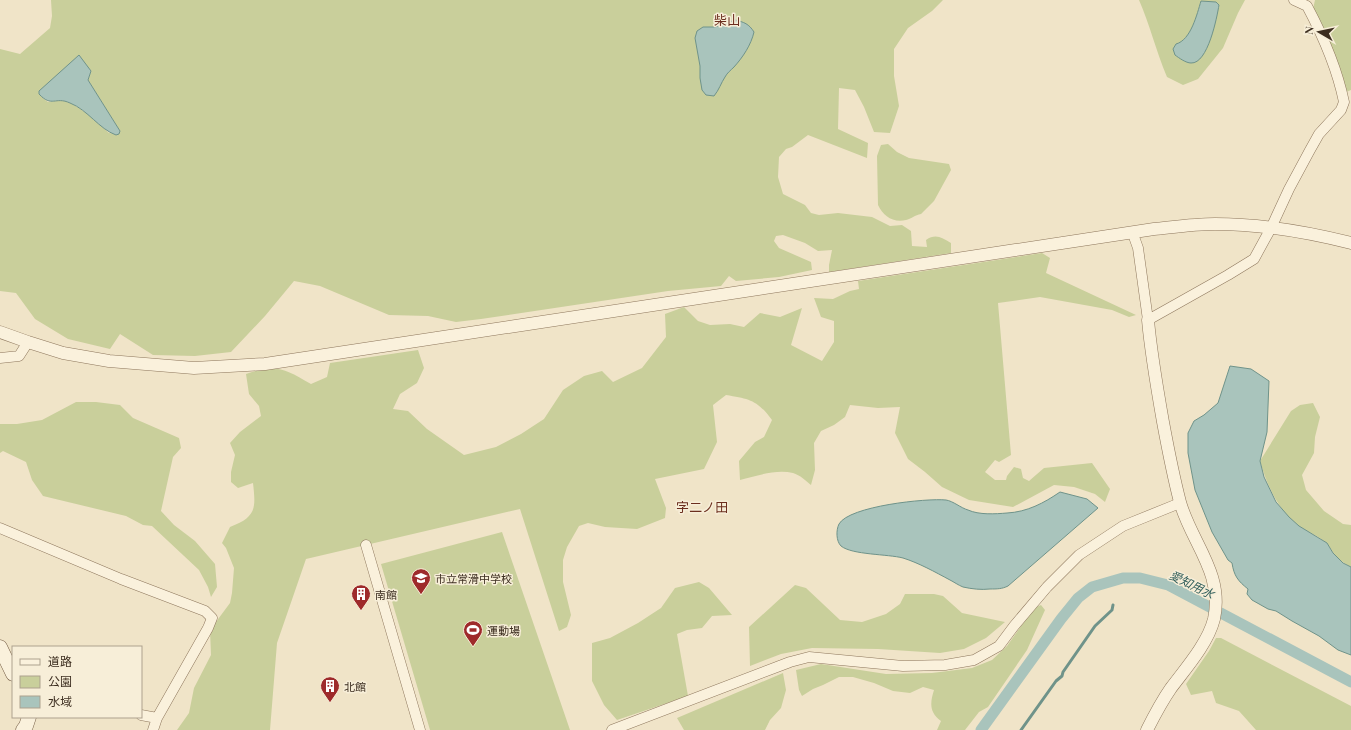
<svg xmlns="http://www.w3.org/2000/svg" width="1351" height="730" font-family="'Playfair Display','Noto Sans JP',serif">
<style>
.green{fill:#c9cf9b;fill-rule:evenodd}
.water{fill:#a9c4bc;stroke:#6f938a}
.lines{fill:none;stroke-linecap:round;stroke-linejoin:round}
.stream{stroke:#6f938a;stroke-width:3}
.canal{stroke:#a9c4bc;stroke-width:11}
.minor-casing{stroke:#8d765c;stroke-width:11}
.tertiary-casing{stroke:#8d765c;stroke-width:13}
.secondary-casing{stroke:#6f573f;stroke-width:15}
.minor{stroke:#faf1dc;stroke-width:10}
.tertiary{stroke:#faf1dc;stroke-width:12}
.secondary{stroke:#faf1dc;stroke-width:14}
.labels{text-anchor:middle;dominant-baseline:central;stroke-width:3;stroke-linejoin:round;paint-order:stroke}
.poi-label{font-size:11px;fill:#3d2e20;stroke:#f7eed8;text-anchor:start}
.water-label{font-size:12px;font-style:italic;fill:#2f5d5a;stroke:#f7eed8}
.quarter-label{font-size:13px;fill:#6b2e1e;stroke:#f7eed8}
</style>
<rect width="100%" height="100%" fill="#f0e4c8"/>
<path class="green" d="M51 0H943L932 11 908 28 894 49V76L899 106 890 133 874 132 864 107 855 90 839 88 838 129 868 143 867 158 808 135 792 147 786 149 779 157 778 177 783 194 805 205 811 213 819 215 838 213 872 217 890 226 902 225 911 231 912 246 927 247 926 240C936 233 942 238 951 243V253L829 272V265L832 250 818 251 805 243 783 235 776 236 774 241 779 248 811 262 812 270 779 277 736 281 729 276 721 286 668 291 481 319 456 322 428 316 389 315 320 286 294 281 265 316 231 352 195 356 153 355 120 334 110 349 68 339 35 319 16 293 0 291V49L20 54 50 28 52 16ZM89 69 91 71 88 80 120 131 119 134 109 133 88 114 71 103 62 100 48 102 44 99 39 94V91Z
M1139 0H1245L1238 13 1223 48 1198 79 1183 85 1167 77C1156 51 1150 25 1139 0Z
M1315 0H1351V90L1346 92 1313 9Z
M888 144 897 152 909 158 949 164 951 170 934 201 921 214C915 215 911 219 906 220 893 223 883 216 878 205L877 156 881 145Z
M1042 253 1050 258 1046 273 1136 315 1129 317 1112 310 1040 297 998 303 1011 455 999 462 995 460 985 472 995 480H1006L1007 476 1014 467 1021 469 1023 478 1029 481 1044 468 1092 463 1110 489 1105 502 1095 494 1074 487 1054 485 1013 507 969 500 942 487 925 472 908 459 895 433 900 407 878 408 850 405 845 417 834 425 821 431 814 443 815 470 811 485C806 481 800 475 793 473 776 469 756 476 740 480L739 461 755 442 764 437 772 420C757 400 750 399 726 395L713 405 717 442 704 469 655 479 666 508 665 518 637 529 605 527 588 523 579 526 567 547 563 560V582L571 615 567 627 559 631 520 509 306 559 277 643 270 730H177L189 713 194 688 211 655 210 630 230 603 232 593 234 568 226 548 222 543 230 527C256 517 256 509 253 483L238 488 231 482V472L235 455 230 443 240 432 261 416 259 406 249 394 246 374C277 364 283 368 311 384L327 377 330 363 418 350 424 368 417 383 400 394 393 409 408 411 427 429 464 455 496 447 521 434 544 419 563 390 584 376 602 371 613 382 642 368 666 337 665 314 684 307 698 321 710 325 730 324 744 327 760 313 780 317 802 308 791 345 822 361 834 342V321L821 317 814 298 833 299 850 291 859 289 858 281Z
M76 402H96L120 405 133 418 179 438 181 448 173 457 161 511 174 525 195 541 215 564 217 587 211 597 208 587 199 570 152 526 143 525 126 516 43 496 32 480 26 462 3 451 0 453V424H17L42 420Z
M1313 403 1320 417 1315 437 1314 453 1302 475 1306 490 1324 511 1343 524 1351 525V567C1343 563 1337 558 1332 551 1331 549 1329 546 1327 544 1320 536 1307 532 1298 526 1278 510 1267 485 1260 461L1291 411 1300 405Z
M502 532 570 730H430L381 564Z
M699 582 709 588 732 615 712 616 702 628 687 630 677 634 688 696 617 720 604 705 592 681V643L610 638 638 623 661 608 675 588Z
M795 585 806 588 840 620 862 622 886 614 900 604 905 594H934L943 596 962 613 1005 622 986 638 964 649 940 653 878 649 812 648 781 654 750 666 749 627Z
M1041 605 1045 610 1027 650 988 707 979 712 965 730H937L941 721C929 712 930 703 934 690L923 687 910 693 893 691 874 683 853 677H839L823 685 813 689 802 696 799 690 796 670 821 664 886 674 932 673 972 668 992 660 1007 646 1034 608Z
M1216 638H1221L1351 706V730H1256L1239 711 1216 703 1212 691 1191 695 1186 684 1209 651Z
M783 673 786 690 781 708 770 720 765 730H684L677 718Z"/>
<path class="water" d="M1201 1 1216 2 1219 5C1217 17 1208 64 1191 63 1186 63 1179 58 1175 55L1173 49 1176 44C1191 40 1197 14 1201 1Z
M735 20C744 22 749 24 754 32 751 45 743 57 734 67 731 70 727 73 725 77 721 83 719 90 714 96L706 95 702 90 700 78V66L695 38 697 31 703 27H715Z
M79 55 91 71 88 80 120 131 119 134 116 135C99 129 88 110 70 103 55 96 52 108 39 94V91Z
M1230 366 1251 369 1269 381 1267 432 1260 461 1264 477 1276 502 1289 517 1299 526 1327 543 1333 553 1343 563 1351 567V655L1338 650 1319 636 1292 621 1276 611 1268 609 1252 600 1247 594 1248 589C1238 581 1234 576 1232 563L1228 560 1212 532 1195 490 1188 453V433L1194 421 1204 415 1218 403Z
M1060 492 1087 499 1098 508 1008 586C1002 589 997 589 990 589 981 590 972 589 963 587 958 585 954 582 950 580 935 572 919 563 903 558 888 554 852 555 841 546 836 541 836 530 839 524 849 506 927 498 946 500 953 501 961 508 968 510 979 515 995 514 1007 513 1027 512 1044 503 1060 492Z"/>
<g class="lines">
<path class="stream" d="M1021 730 1056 681 1062 676 1063 672 1095 626 1112 610 1113 605"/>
<path class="canal" d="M981 730 1061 619 1078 598 1092 587 1123 578H1140L1168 585 1351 682"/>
<defs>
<path id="minor" d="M1133 234 1138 248 1148 320 1228 275 1254 259 1271 228 1289 189 1310 150 1319 134 1341 110 1344 102C1337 68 1323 36 1307 6L1294 0
M0 358 19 356 28 342
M0 528 121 579 205 611 212 618 208 628 157 718 153 730
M366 545 420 730
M141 715 157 718
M612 730 790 662 809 657 903 666 945 665 974 660 999 646 1014 626 1047 587 1079 555 1123 526 1180 503"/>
<path id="tertiary" d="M0 332 28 342 63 353 109 361 194 368 265 364 1154 229C1174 227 1195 224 1215 224 1261 224 1307 232 1351 243
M1147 730C1154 716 1162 701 1171 688 1186 668 1208 643 1214 619 1224 573 1191 542 1180 502 1173 475 1168 449 1163 422 1157 388 1151 354 1148 320"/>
<path id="secondary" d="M0 647 13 674
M23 730 26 726 29 717"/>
</defs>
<use href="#minor" class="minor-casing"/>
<use href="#tertiary" class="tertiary-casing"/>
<use href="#secondary" class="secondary-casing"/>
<use href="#minor" class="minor"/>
<use href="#tertiary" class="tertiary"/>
<use href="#secondary" class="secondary"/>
</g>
<defs>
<symbol id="school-pin" viewBox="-11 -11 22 30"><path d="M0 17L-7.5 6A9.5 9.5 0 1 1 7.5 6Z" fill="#9e2a2b" stroke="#f7eed8"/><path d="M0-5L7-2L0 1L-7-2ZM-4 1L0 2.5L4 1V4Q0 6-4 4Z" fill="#fff"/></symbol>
<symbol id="building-pin" viewBox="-11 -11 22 30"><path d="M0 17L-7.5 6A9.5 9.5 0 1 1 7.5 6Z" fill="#9e2a2b" stroke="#f7eed8"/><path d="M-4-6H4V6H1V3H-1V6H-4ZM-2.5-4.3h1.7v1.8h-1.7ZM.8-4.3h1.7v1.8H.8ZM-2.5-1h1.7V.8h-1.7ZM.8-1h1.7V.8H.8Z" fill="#fff"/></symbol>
<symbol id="stadium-pin" viewBox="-11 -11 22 30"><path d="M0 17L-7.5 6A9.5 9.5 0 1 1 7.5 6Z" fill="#9e2a2b" stroke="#f7eed8"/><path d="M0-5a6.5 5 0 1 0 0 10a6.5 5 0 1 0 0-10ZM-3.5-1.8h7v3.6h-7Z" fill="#fff"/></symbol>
</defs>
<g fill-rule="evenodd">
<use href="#school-pin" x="410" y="567" width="22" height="30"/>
<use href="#building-pin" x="350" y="583" width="22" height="30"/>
<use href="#stadium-pin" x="462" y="619" width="22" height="30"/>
<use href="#building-pin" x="319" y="675" width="22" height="30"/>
</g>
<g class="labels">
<g class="poi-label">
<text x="435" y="578">市立常滑中学校</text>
<text x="375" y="594">南館</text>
<text x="487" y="630">運動場</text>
<text x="344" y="686">北館</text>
</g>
<g class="water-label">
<text transform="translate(1192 584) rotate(26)">愛知用水</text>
</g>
<g class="quarter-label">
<text x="727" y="19">柴山</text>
<text x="702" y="506">字二ノ田</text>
</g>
</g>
<rect x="12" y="646" width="130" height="72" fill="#f7eed8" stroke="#ada18e"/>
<rect x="20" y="659" width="20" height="6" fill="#faf1dc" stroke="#ada18e"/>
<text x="48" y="666" font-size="12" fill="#3d2e20">道路</text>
<rect x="20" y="676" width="20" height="12" fill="#c9cf9b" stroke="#ada18e"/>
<text x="48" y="686" font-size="12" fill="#3d2e20">公園</text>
<rect x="20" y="696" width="20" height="12" fill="#a9c4bc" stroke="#ada18e"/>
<text x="48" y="706" font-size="12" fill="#3d2e20">水域</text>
<g transform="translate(1319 32) rotate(279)" stroke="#f7eed8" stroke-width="3" paint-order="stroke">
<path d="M0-3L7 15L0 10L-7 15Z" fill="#3d2e20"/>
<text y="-6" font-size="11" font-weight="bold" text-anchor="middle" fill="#3d2e20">N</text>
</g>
</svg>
